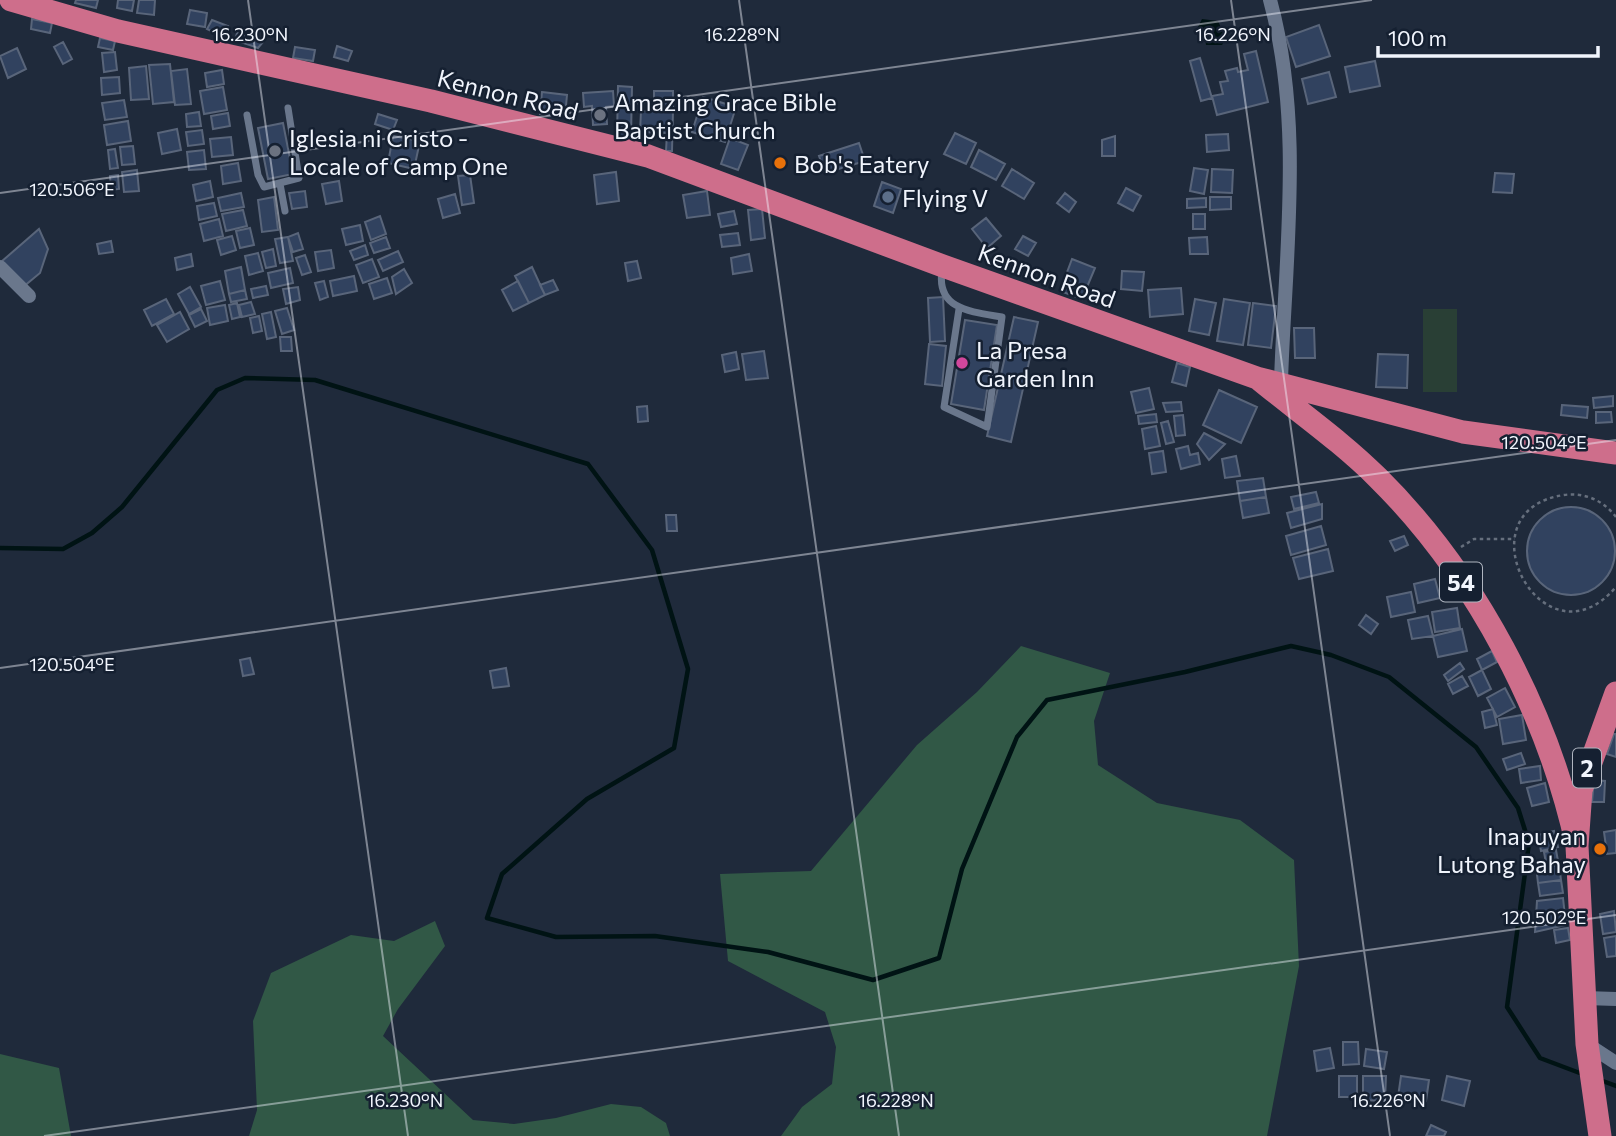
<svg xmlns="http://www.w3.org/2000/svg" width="1616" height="1136" font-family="Commissioner,sans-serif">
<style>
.green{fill:#293f35}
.forest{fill:#315846}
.water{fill:#001314}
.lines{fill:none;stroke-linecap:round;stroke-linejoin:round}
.stream{stroke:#001314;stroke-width:4.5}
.building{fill:#31425f;stroke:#59657a;stroke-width:2}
.path{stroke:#666f7d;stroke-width:2.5;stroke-dasharray:3.5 3.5;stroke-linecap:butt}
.service{stroke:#6a778c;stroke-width:7}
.minor{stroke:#6a778c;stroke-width:14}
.trunk{stroke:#ce6e8b;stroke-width:23}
.ticks{fill:none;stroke:#f1f5fd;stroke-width:2;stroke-opacity:0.45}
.worship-dot{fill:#6b7280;stroke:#152031;stroke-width:2.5}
.food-dot{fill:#e8710a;stroke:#152031;stroke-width:2.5}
.service-dot{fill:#5c6f8a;stroke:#152031;stroke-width:2.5}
.hotel-dot{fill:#d1479c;stroke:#152031;stroke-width:2.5}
.labels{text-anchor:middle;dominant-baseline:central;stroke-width:5;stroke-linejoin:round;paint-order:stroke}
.shield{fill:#152031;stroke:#afb5c0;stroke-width:2}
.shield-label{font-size:23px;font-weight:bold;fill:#f1f5fd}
.street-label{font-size:24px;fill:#f1f5fd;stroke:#152031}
.poi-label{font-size:24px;fill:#f1f5fd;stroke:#152031;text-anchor:start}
.ticks-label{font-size:18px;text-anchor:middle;fill:#f1f5fd;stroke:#152031;stroke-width:5;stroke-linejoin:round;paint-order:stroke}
</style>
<rect width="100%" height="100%" fill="#1f2a3b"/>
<path class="green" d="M1423 309H1457V392H1423Z"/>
<path class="forest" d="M1021 646 1110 673 1094 721 1098 765 1157 803 1240 820 1294 860 1299 966 1267 1136H781L802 1107 832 1084 836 1047 825 1012 728 961 720 874 811 871 917 745 977 692Z
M435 921 445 946 398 1009 383 1036 473 1120 514 1124 556 1118 611 1104 641 1107 666 1123 670 1136H249L257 1110 253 1021 271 973 351 935 394 941Z
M0 1054 59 1068 71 1136H0Z"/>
<path class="water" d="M1202 19 1218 21 1226 39 1222 45H1206L1205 37 1197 29Z"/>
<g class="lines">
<path class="stream" d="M0 548 63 549 92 533 122 507 217 390 245 378 315 380 588 464 652 550 688 669 674 748 587 799 502 874 487 918 556 937 655 936 768 952 873 980 939 958 962 869 1017 737 1047 700 1185 672 1291 646 1331 655 1389 677 1476 747 1518 808 1529 843 1507 1007 1540 1058 1585 1075
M1600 1080 1616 1086"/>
</g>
<path class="building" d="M76 0H98L96 8 75 3Z
M118 0H134L132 11 117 8Z
M139 0H155L154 15 137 13Z
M190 10 207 13 205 27 187 24Z
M32 19 52 23 50 33 31 29Z
M212 20 228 26 224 37 207 29Z
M1319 25 1330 56 1296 67 1286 37Z
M237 33 263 42 258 48 235 40Z
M100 38 115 41 113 50 98 47Z
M63 42 72 59 63 64 54 47Z
M337 46 352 51 348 61 334 57Z
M295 47 315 50 313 61 293 58Z
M17 48 26 69 8 78 0 56Z
M1256 51 1268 102 1217 115 1212 96 1223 94 1220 82 1228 81 1225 71 1237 68 1238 72 1248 70 1244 54Z
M115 52 117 70 104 72 102 53Z
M1200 58 1212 98 1201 101 1190 61Z
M1375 61 1380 86 1350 92 1345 67Z
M170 64 174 102 153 104 149 65Z
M146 66 149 99 131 100 129 68Z
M187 69 191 104 175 105 171 71Z
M222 70 224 84 207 87 205 73Z
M1329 72 1336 97 1308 104 1302 79Z
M119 77 120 93 102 95 101 78Z
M618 86 632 87 631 137 617 136Z
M223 87 227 110 204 114 200 91Z
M613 91 614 106 606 107 607 124 593 125 592 106 584 107 583 93Z
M654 91H673V109H654Z
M542 92 567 95 565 116 540 114Z
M703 97 736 107 725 142 692 132Z
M124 100 127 117 105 120 102 103Z
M641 111H673L672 151H666L667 133 640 132Z
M199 112 201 126 187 127 186 114Z
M228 113 230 126 213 129 211 116Z
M378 114 397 120 393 130 375 124Z
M128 121 131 141 107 145 104 125Z
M283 123 293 174 268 179 258 128Z
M177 129 181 150 162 154 158 133Z
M202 130 204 144 188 146 186 132Z
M955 133 976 143 966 164 944 154Z
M1228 134 1229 150 1207 152 1206 135Z
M393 136 420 141 414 169 388 163Z
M1115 136V156H1102V140Z
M231 137 233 155 212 157 210 139Z
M730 138 748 145 738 170 721 164Z
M859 143 865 161 825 173 819 156Z
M133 146 135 164 122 165 120 147Z
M115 149 118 168 110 169 108 150Z
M204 150 206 169 189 170 187 152Z
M979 150 1005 164 996 180 971 167Z
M238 163 241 181 223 184 221 166Z
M1194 168 1208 170 1204 194 1190 191Z
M1012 169 1034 183 1024 199 1002 186Z
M1212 169 1233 170 1232 193 1211 192Z
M137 170 139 191 124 192 122 172Z
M616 172 619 201 597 204 594 175Z
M1495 173 1514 174 1512 193 1493 192Z
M118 175 119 189 111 190 110 176Z
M470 175 474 203 462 205 458 176Z
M210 181 213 197 196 201 193 185Z
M339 181 342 201 326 204 322 184Z
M882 182 901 189 893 213 874 206Z
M1126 188 1141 196 1133 211 1118 203Z
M305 191 307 207 292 209 289 193Z
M707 191 710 215 687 218 683 195Z
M241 193 244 207 221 211 218 198Z
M1065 193 1076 202 1069 212 1057 203Z
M455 194 460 213 443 218 438 199Z
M274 197 278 230 262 232 258 200Z
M1210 197H1231V209L1210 210Z
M1206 198V207L1187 208V199Z
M214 203 217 216 199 220 197 206Z
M762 209 765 238 751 240 748 210Z
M243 210 247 226 226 231 222 214Z
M734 211 737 224 721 227 718 214Z
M1193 214H1205V229H1193Z
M380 216 386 234 371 240 365 222Z
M986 218 1001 236 987 248 972 229Z
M219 219 223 236 204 241 200 224Z
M360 225 363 241 346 245 342 229Z
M250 228 254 245 240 248 236 231Z
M39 229 48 249 40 273 23 287 1 262Z
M298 233 303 249 293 252 288 237Z
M738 233 740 245 722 247 720 235Z
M232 236 236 250 221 255 217 240Z
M1023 236 1036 243 1028 256 1015 249Z
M288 237 293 261 280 263 275 239Z
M386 237 390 248 374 253 370 243Z
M1207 237 1208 254H1190L1189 238Z
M111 241 113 252 99 254 97 244Z
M365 245 368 255 354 260 350 251Z
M273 249 276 266 266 268 262 252Z
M331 250 334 268 318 271 315 252Z
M398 251 403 262 383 271 378 260Z
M258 253 263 271 249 275 245 256Z
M191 254 193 266 177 270 175 258Z
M749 254 752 271 733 274 731 258Z
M305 255 311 272 302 275 296 258Z
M372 259 379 277 363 283 356 265Z
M1072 259 1095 268 1082 299 1060 291Z
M637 261 641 278 628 281 625 263Z
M241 267 245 290 229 294 225 271Z
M532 267 545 295 529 303 515 276Z
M290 268 293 283 271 288 268 273Z
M404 269 412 283 396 294 392 277Z
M1122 271 1144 272 1142 291 1121 289Z
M354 276 357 291 333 296 330 281Z
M387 278 392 293 374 299 369 284Z
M553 280 558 290 545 295 540 285Z
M220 281 225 300 206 305 201 286Z
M324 281 328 297 320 300 315 283Z
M518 281 529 303 513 311 502 290Z
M266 286 268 295 253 298 251 289Z
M190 287 201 307 189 314 178 294Z
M298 287 300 300 286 304 283 289Z
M1181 288 1183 314 1150 317 1148 290Z
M245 290 247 299 231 302 229 294Z
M943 297 945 341 930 342 928 298Z
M166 299 174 314 152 326 144 310Z
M1195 299 1216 303 1209 335 1189 331Z
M1224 299 1250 303 1243 345 1217 341Z
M251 302 255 314 242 317 239 305Z
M237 303 240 317 232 319 229 305Z
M1253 303 1276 306 1271 348 1248 345Z
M225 305 228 321 210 325 207 308Z
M287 308 294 330 282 334 275 311Z
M201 309 207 321 195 327 189 315Z
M180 312 189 329 167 342 157 325Z
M271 312 276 337 267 339 262 314Z
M259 316 262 331 253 333 250 318Z
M1014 317 1038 322 1011 442 987 436Z
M965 320 997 325 984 410 951 404Z
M1294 328H1314L1315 358H1295Z
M280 337H291L292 351H281Z
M929 344 946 346 942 386 925 384Z
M764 351 768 378 746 380 742 354Z
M736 352 739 369 725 372 722 355Z
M1378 354 1408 355 1407 388 1376 387Z
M1177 363 1190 367 1186 386 1172 382Z
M1149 388 1154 409 1136 413 1131 392Z
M1219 390 1257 407 1241 443 1203 425Z
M1613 396V406L1594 408 1593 398Z
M1181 402 1182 411 1166 412 1163 403Z
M1562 405 1588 407 1587 418 1561 415Z
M647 406 648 421 638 422 637 407Z
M1596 412H1611L1612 422 1596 423Z
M1156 414 1157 422 1139 424 1138 416Z
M1183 415 1185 435 1176 436 1174 416Z
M1168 421 1174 442 1166 444 1161 423Z
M1156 426 1160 446 1145 449 1142 429Z
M1204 433 1225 444 1209 460 1197 444Z
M1188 446 1190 455 1198 453 1200 464 1181 469 1176 449Z
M1163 451 1166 472 1152 474 1149 453Z
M1236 456 1240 476 1225 478 1222 459Z
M1263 478 1266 497 1240 501 1237 481Z
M1316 492 1319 503 1294 509 1291 497Z
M1266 497 1269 513 1243 518 1240 501Z
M1322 504V519L1291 528 1287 513Z
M1527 551a44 44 0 1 1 88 0a44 44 0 1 1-88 0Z
M666 515H676L677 531H667Z
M1321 526 1326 545 1291 555 1286 536Z
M1404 536 1408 545 1395 551 1390 541Z
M1328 549 1333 571 1299 579 1293 558Z
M1435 579 1440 598 1418 603 1414 584Z
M1411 592 1415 612 1391 617 1387 597Z
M1457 608 1460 628 1435 632 1432 612Z
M1366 615 1378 624 1371 634 1359 625Z
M1428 616 1433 636 1412 639 1408 620Z
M1462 629 1467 651 1438 657 1433 636Z
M1492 651 1497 662 1482 670 1477 659Z
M250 658 254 674 243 676 240 660Z
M1460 663 1464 669 1448 681 1444 675Z
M506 668 509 686 493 688 490 671Z
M1482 670 1491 689 1478 696 1469 677Z
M1462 676 1468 686 1453 694 1448 684Z
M1505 688 1515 707 1497 717 1487 698Z
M1493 709 1497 725 1485 728 1482 712Z
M1522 715 1526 740 1503 744 1499 719Z
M1614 734H1616V757L1607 754Z
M1521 753 1525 764 1507 770 1503 759Z
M1540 766 1541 780 1521 783 1519 769Z
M1594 780 1605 781 1604 802H1592Z
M1545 783 1549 802 1532 806 1527 788Z
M1616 830V853L1607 854 1604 832Z
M1554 831 1558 847 1541 851 1538 835Z
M1556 850 1558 861 1546 863 1544 852Z
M1559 865 1561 880 1538 883 1536 867Z
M1561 880 1563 893 1540 896 1538 883Z
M1563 898 1566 925 1535 932 1537 901Z
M1614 911 1616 932 1603 934 1600 914Z
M1568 928 1570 940 1556 943 1554 930Z
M1616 936V956L1607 957 1604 938Z
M1343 1042H1358L1359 1064 1343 1065Z
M1330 1048 1334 1068 1317 1071 1314 1051Z
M1366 1049 1387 1052 1384 1069 1364 1066Z
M1339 1076H1357V1097H1339Z
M1363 1076H1386L1385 1101 1363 1100Z
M1401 1076 1429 1080 1426 1101 1398 1097Z
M1447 1076 1470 1081 1464 1106 1442 1100Z
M1431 1125 1446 1132 1444 1136H1426Z"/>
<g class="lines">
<path class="path" d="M1616 517C1604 501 1585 492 1564 495 1458 510 1543 672 1616 587
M1461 547 1474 539H1515"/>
<path class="service" d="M247 115 258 175 264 187 299 178 288 108
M280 184 285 211
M942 271C936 310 973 312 1002 317L987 427 944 407 959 309"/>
<path class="minor" d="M1270 0C1304 123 1285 256 1281 381
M0 267 29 296
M1585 998 1616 999
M1587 1044 1616 1063"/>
<path class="trunk" d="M11 0 118 31 431 101 648 156 943 266 1257 378 1463 432 1616 453
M1260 380C1299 412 1342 442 1378 478 1476 575 1548 713 1577 846
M1600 1136 1587 1044 1577 846 1581 790 1616 693"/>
</g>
<path class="ticks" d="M248 0 408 1136M739 0 899 1136M1231 0 1390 1136M0 193 1372 0M0 668 1616 440M44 1136 1616 915"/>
<g class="worship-dot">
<circle cx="600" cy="115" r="7"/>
<circle cx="275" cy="151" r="7"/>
</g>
<g class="food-dot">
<circle cx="780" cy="163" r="7"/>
<circle cx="1600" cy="849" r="7"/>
</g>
<circle class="service-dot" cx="888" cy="197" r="7"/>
<circle class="hotel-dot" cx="962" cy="363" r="7"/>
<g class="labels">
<g class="shield">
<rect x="1440" y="562.5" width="42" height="39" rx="5"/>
<rect x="1573" y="748.5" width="28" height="39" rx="5"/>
</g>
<g class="shield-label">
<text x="1461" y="582">54</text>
<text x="1587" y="768">2</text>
</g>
<g class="street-label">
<text transform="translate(508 94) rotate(14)">Kennon Road</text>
<text transform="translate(1047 275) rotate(20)">Kennon Road</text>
</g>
<g class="poi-label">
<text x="614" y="101">Amazing Grace Bible<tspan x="614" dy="28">Baptist Church</tspan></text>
<text x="289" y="137">Iglesia ni Cristo -<tspan x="289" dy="28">Locale of Camp One</tspan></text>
<text x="794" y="163">Bob's Eatery</text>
<text x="902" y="197">Flying V</text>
<text x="976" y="349">La Presa<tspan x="976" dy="28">Garden Inn</tspan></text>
<text x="1586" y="835" text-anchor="end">Inapuyan<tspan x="1586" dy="28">Lutong Bahay</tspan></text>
</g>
</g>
<g class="ticks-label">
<text x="250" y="41">16.230°N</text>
<text x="742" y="41">16.228°N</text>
<text x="1233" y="41">16.226°N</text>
<text x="72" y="196">120.506°E</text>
<text x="1544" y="449">120.504°E</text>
<text x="72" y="671">120.504°E</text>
<text x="1544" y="924">120.502°E</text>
<text x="405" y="1107">16.230°N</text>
<text x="896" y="1107">16.228°N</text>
<text x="1388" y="1107">16.226°N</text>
</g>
<path d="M1378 46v10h220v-10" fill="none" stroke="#f1f5fd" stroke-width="3.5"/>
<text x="1388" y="46" font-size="21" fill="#f1f5fd" stroke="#152031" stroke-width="5" paint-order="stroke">100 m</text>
</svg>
